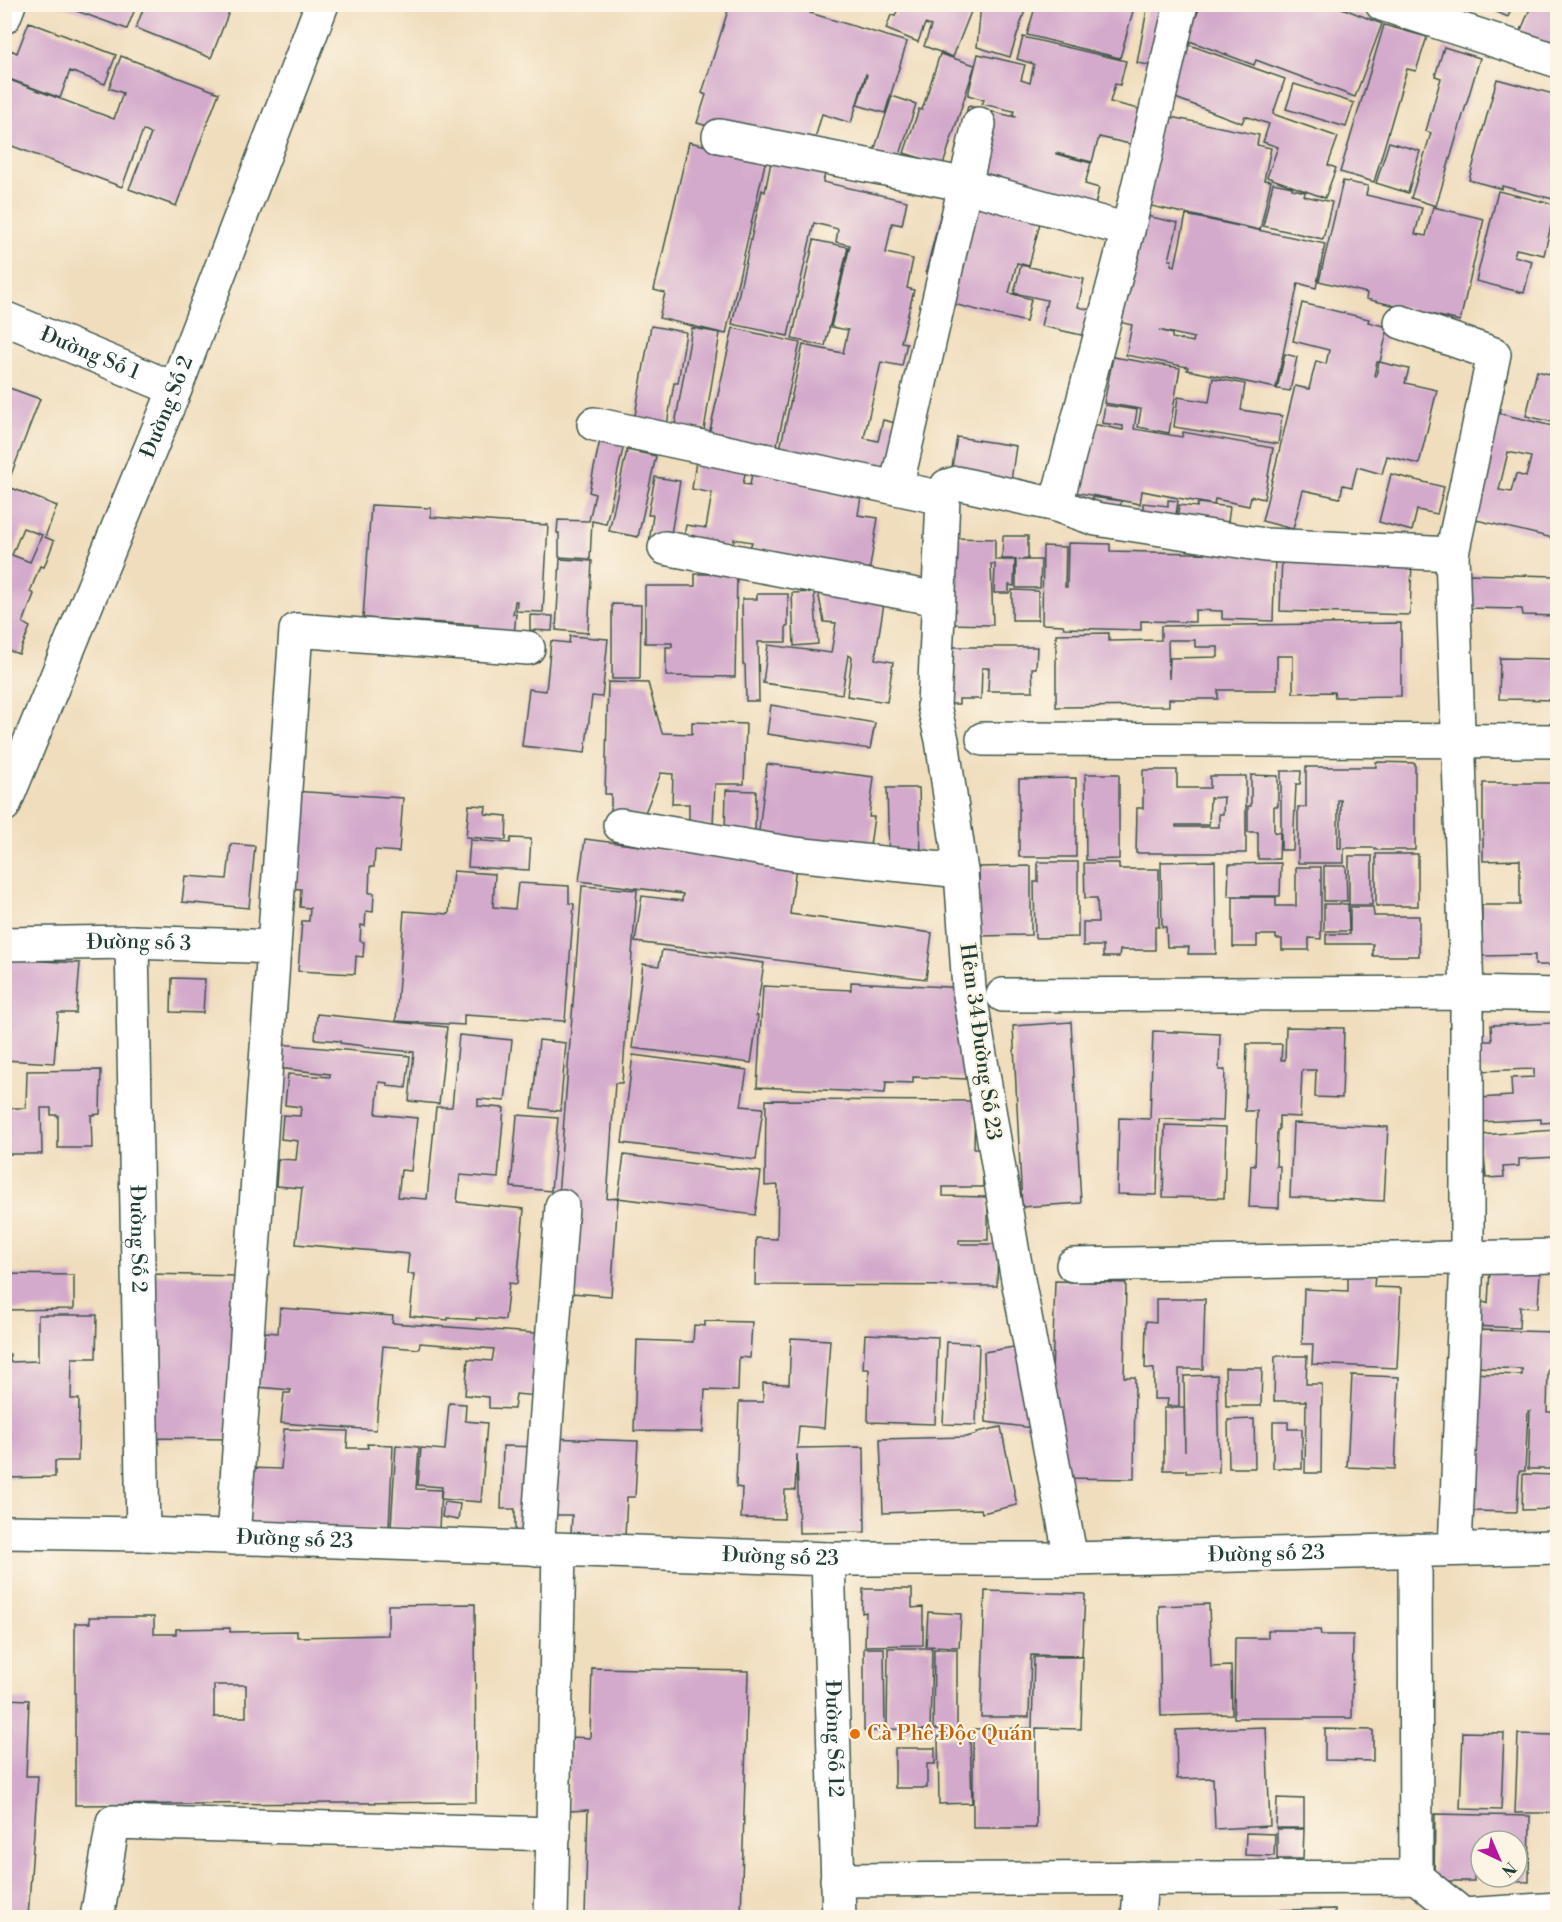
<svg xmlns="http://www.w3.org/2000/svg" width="1562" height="1922" font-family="'Libre Bodoni',serif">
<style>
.building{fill:#d4aacc;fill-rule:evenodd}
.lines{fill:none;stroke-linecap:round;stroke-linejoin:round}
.minor-casing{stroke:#3e5549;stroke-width:36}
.minor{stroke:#fff;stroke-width:33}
.food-dot{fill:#e8710a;stroke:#fcf5e5;stroke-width:2}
.labels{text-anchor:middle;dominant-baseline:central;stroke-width:4.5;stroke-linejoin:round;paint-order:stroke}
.street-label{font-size:21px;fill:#1f3d34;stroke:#fcf5e5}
.food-label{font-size:21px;fill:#c56008;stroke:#fcf5e5;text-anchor:start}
</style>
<rect width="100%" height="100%" fill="#fcf5e5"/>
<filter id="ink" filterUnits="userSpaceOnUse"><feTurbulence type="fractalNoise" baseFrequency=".0167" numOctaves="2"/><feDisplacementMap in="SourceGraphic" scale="12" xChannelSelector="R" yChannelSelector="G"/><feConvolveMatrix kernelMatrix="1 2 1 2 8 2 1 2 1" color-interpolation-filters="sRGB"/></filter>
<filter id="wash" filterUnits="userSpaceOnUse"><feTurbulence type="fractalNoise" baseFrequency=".008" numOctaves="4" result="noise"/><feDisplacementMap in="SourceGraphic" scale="24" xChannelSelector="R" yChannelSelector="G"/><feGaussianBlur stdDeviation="1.35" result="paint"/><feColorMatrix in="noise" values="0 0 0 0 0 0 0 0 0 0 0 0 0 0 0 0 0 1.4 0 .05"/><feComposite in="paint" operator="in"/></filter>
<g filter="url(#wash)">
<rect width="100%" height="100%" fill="#f0ddbd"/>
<g id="blocks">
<path class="building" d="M57 4H137L127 29Z
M145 4H232L211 58 136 28Z
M730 4H812L810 13 907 42 885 113 857 105 867 75 866 74 851 123 822 114 813 146 758 141 697 123 706 95 702 93Z
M900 4H974L953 57 924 46 931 26 925 24 918 42 886 29 891 15 895 16Z
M981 4H1027L1010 57 977 47Z
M1036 4H1135L1120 58 1027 35Z
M1148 4H1172L1160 67 1137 63Z
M1201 4H1226L1232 7 1233 4H1332L1382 24 1355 97 1256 60 1254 65 1187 40Z
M1478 4H1513L1508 17Z
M1532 4H1557V31L1551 47 1519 35Z
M29 22 116 55 105 84 70 71 60 98 4 77V68L11 50 17 53Z
M1384 25 1427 37 1416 71 1407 69 1374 182 1340 172Z
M1023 37 1126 61 1120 85 1115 84 1110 102 1139 109 1130 144 1099 137 1092 162 1056 153V154L1091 163 1085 184 1099 188 1093 214 997 191 1000 177 980 172 963 126 968 106 1015 117 1016 116 1013 115 1014 111 982 104 984 100 968 95 978 54 1025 65 1021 80 1030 83 1034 64 1017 59Z
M1181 42 1285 79 1273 114 1338 137 1328 165 1336 168 1325 198 1267 177 1278 147 1263 142 1269 124 1245 116 1242 123 1162 93Z
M1444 47 1480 58 1436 206 1411 198 1431 133 1426 131 1441 78 1435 76Z
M940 54 975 65 943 165 904 153 919 109 922 110Z
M121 56 219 93 176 206 129 189 151 134 143 130 122 187 4 143V87L7 79 114 119 123 93 109 88Z
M1497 79 1557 95V183L1553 199 1502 186V189L1469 180Z
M1294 84 1354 103 1346 127 1286 109Z
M892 96 916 104 896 168 874 151Z
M1161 115 1259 135 1257 145 1271 148 1264 180 1271 181 1260 230 1142 204Z
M689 142 766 159 726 334 659 318 665 293 654 290Z
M1389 142 1420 151 1408 193 1376 183Z
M771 162 825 174 823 182 907 201 902 225 892 223 886 253 913 259 907 288 914 290 901 342 907 343 902 366 881 362 864 438 878 441 883 420 900 424 887 482 778 458 803 345 843 353 848 330 831 327 850 245 836 242 838 229 814 223 788 336 732 324 762 190 765 192Z
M1343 181 1368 186 1366 195 1422 208 1415 234 1426 236 1433 207 1484 219 1460 321 1366 299 1367 293 1319 281Z
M1273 183 1292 187V189L1305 192 1304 196 1332 202 1323 239 1263 226Z
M955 190 1043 211 1029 266 1017 263 1009 293 1031 299 1026 322 941 301 946 277 926 272 941 213 949 215Z
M1498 191 1556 205 1544 255 1516 249 1514 256 1532 261 1524 293 1476 281Z
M1138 214 1178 223 1169 260H1172L1171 265 1175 266 1186 215 1325 244 1316 288 1298 283 1276 388 1187 370 1188 367 1126 355 1132 325 1119 322ZM1159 330 1194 338 1193 342 1172 338V334Z
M814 240 848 247 825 346 792 339Z
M1021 265 1084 279 1078 307 1092 310 1086 336 1041 326 1047 300 1014 293Z
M1302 303 1369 319 1368 322 1388 327 1380 362H1377L1374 375 1376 376 1379 362 1409 369 1405 383 1437 390 1419 464 1387 456 1382 474 1357 467 1352 487 1343 485 1340 498 1303 490 1293 529 1262 521 1295 386 1309 389 1316 361 1326 364 1329 350 1293 341Z
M651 326 686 332 678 383H674L666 431 633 426Z
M692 328 720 333 704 430 675 425Z
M733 328 800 343 775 453 708 439Z
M1285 354 1297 357 1290 391 1277 389Z
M1113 357 1180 368 1169 433 1138 427 1141 409 1104 403Z
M1537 371 1557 376V423L1526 416Z
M1213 378 1245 384 1241 410 1282 416 1278 444 1174 427 1178 397 1209 402Z
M4 386 40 399 9 480 4 479Z
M1105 405 1137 410 1134 429 1182 437 1183 432 1273 448 1264 499 1251 496 1249 506 1215 499 1214 505 1142 491 1140 504 1074 492 1087 423 1123 430V426L1102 423Z
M1493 412 1557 427V539L1472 519ZM1508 452 1531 457 1526 477 1516 474 1511 492 1499 490Z
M601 435 625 440 606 524 592 521 590 559 559 557V533H557L558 520 589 521 595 494 589 492Z
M957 437 1016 446 1011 481 951 473Z
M627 450 656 456 638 537 609 531Z
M696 461 746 469 743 484 750 485 753 468 863 485 858 515 878 518 869 573 750 548 752 542 734 539 733 545 682 549 686 525 706 528 712 493 692 489Z
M1391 474 1444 487 1437 514 1417 510 1412 531 1379 522Z
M655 477 680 481 669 546 649 543 653 515H648Z
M4 485 57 506 45 537 54 541 44 567 40 566 30 592 34 594 23 623 30 627 19 654 4 649ZM23 528 42 535 30 562 12 555Z
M1092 497 1121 501 1118 519 1089 515Z
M1168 500 1178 501 1175 520 1134 519 1135 508 1143 509V503L1168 506Z
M1198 503 1230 507 1227 529 1177 522 1179 505 1197 507Z
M371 505 431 508V517L548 525 543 612 516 611 517 601H515L513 614H516L514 635 477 633 478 625 363 618Z
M1003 536H1028V559L1018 560H1041L1040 588H1016V559H1002Z
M950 538 995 539V560H1015L1014 586 1009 585V593H994L995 564H991L993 625 948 624Z
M1068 543 1110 544V551L1275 555 1273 621 1222 619V611L1195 610V622L1141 621V630L1064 628 1063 625 1042 624 1043 546 1066 547 1065 587H1067Z
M1282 557 1412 561 1410 615 1280 611Z
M560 559 592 561 588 633 556 630Z
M695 574H737L735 677 666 676V647H672V643H645V586H695Z
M1466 574 1557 576V700L1499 699 1500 658 1553 659 1555 616 1523 615 1522 609 1465 608Z
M1012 590 1038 591V620H1012Z
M814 592 818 644 794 646 792 593Z
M818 592 884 603 875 659 893 662 887 702 847 696 852 657 848 655 842 694 763 683 768 645 831 653 836 623 824 622Z
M757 594H788V626H786V642H758L759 701H746L745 665 743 664 742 599H757Z
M612 604 641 605 640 679H612Z
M530 615 553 616 552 631 530 630Z
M1401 623V696L1335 697 1334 692 1293 693V656H1277V690H1218V699H1169V706L1056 707V634L1109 633V641L1161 640V626ZM1168 640H1195V647H1218V657L1170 658 1169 679Z
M570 636 608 639 602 697 592 696 585 753 522 746 529 689 546 691 551 641 569 643Z
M939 647H1037L1036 668H1032L1033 691H988L989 668H982L981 699H959V704H938Z
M608 682 648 683 662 733 692 734V722L746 724 744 784H715L713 825 689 824V804H672L673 774 661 773 644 815H611V794H605Z
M771 705 875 723 870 749 767 734Z
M1376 762 1415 763V850H1375V848H1344V863H1298V807H1306V767H1376ZM1338 800H1341V848H1338Z
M767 764 874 777 869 817H874L869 853 758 839Z
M1143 770H1177V788H1210V776H1246V853H1136L1137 808H1143ZM1224 797 1223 814H1219V827H1176V825H1209L1210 798Z
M1281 771H1301L1300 784H1296L1293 850H1281Z
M1085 774H1119V859L1086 860Z
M1251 775 1278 776V806H1274V832L1280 833 1279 859H1258V832H1248V806H1251Z
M1076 778V857H1019V779Z
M1483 783H1557V965H1535V955L1482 956V905H1520V860L1483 861Z
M887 788H919L921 858 889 860Z
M726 790 756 791 755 833 725 832Z
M291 791 403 798 399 852 375 850 374 867H370L369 893H374L373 912 366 911 365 926 361 925 360 941 364 942 363 957 356 956 355 974 298 971 302 921H309L310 908 300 907 301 889 290 888Z
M469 805 486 806 485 814 507 816 506 840 466 837Z
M511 838 531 839 529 870 468 867 470 840 510 843Z
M585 839 796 866 790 914 932 933 926 979 635 942 642 896 682 901 683 894 579 881Z
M231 844 255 846 249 908 182 902 185 876 227 879Z
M1376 854H1418V906H1376Z
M1349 856H1372V905H1349Z
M1215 861 1216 954H1188L1189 947H1167L1166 927H1162L1161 862Z
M1038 862H1078V937L1035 938 1034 882H1038Z
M1084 863H1119V869H1159V927H1155V950H1120L1119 957H1103V946H1083V922H1098L1097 898H1085Z
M1281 863 1280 896H1228L1229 864Z
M1031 866V935L980 936 979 867Z
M1324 866H1346L1347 901H1324Z
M1296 867H1321V939L1309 938V950H1282V939H1276V935H1257V947H1233V897H1276V906H1296Z
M453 871 495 874 493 907 515 909 518 883 569 886V903L574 904 565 1021 464 1015V1025L396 1021 404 911 449 914Z
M582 886 637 890 622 1083H615L607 1199 618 1198 611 1296 557 1292V1210Z
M1324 904H1348L1349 931H1324Z
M1350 907H1373L1374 916H1419V956H1373V944H1326V934H1350Z
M662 950 764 963 756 1016H758L751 1063 632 1048 643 964 659 966Z
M4 959 80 963 76 1013H58L54 1063 4 1060Z
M172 978 205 979 203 1013 171 1012Z
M851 982 965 988 968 1079 913 1077V1083L886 1082 885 1093 757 1087 763 986 851 990Z
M317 1014 447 1027 439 1104 409 1101 414 1052 364 1047V1046L340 1043V1041L315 1039Z
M1071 1022 1081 1203 1022 1207 1013 1026Z
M1557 1023V1122L1541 1123V1119L1479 1122 1478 1098 1512 1096 1511 1078 1534 1077V1069L1480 1071 1479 1041H1492L1491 1025Z
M1286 1027 1344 1028 1342 1098 1315 1097 1316 1070H1302L1300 1117 1279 1116V1130H1277L1276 1166H1280L1279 1208 1249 1207 1251 1165 1255 1166 1257 1111H1245L1247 1044H1282L1281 1060H1285Z
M1153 1031 1220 1034 1219 1070H1225L1223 1121 1159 1119 1157 1195 1117 1194 1119 1118 1150 1119Z
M459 1035 512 1040 505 1101 478 1099V1106L504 1108 498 1178 460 1175 457 1202 524 1209 517 1284 509 1283 505 1320 476 1318V1320L448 1318V1320L410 1316 414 1274H407L409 1254 296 1244 302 1188 276 1186 278 1159 296 1160 298 1141 281 1139 283 1115 300 1116 301 1107 285 1105 288 1074 330 1077V1074L277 1068 279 1044 410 1056 406 1088 388 1086V1083L379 1082 376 1114 417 1118 411 1171 401 1170 398 1197 427 1199 436 1107H452Z
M539 1040 566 1043 560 1111 532 1108Z
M633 1055 747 1070 741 1106 763 1108 756 1160 622 1143Z
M101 1070 100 1114 91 1115 92 1148H58V1115H51V1108H41L42 1154H4V1108H26L27 1071Z
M766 1100 975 1101 974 1148H983V1187H943V1196L988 1197V1240H959V1244H998L997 1286 755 1285 756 1238 777 1239 778 1185 765 1186Z
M517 1115 558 1118 551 1191 511 1187Z
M1293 1123 1388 1127 1384 1201 1290 1197Z
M1165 1125 1226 1127 1224 1198 1163 1197Z
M1557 1130V1157L1519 1159V1166L1503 1167 1504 1177 1486 1178 1484 1154H1481L1479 1135Z
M624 1155 761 1172 755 1215 618 1198Z
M1490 1270 1540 1273 1538 1308 1520 1307 1519 1328 1471 1326 1472 1301 1488 1303Z
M1348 1273 1375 1275 1374 1287 1401 1288 1397 1368 1312 1364 1313 1344H1302L1304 1289 1348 1291Z
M4 1274 74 1275V1309L4 1310Z
M149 1274 236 1276 231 1439 145 1438Z
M1055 1281 1126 1283 1124 1377H1135L1134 1479 1064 1478 1052 1375Z
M1156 1299H1205L1203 1369H1179V1406H1167L1168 1399H1154V1369L1145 1368 1146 1321 1156 1322Z
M280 1308 393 1316 392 1323 562 1335 557 1398 516 1394 514 1409 489 1408V1397L465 1395 468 1359 492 1361 494 1349 420 1343 419 1349 383 1346 376 1430 281 1423 284 1393H290L291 1390 257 1387 259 1357H263L265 1332 278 1333Z
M38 1315H97L96 1358H72L71 1399H79L78 1461H55V1477L4 1478V1354H10V1362L38 1361Z
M705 1321 752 1322 750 1358 739 1357 738 1391 705 1390 703 1432 634 1431 637 1340 693 1342 694 1325 705 1326Z
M1477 1330 1557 1332V1370H1548L1547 1412H1557V1469H1528L1530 1411H1528L1525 1471H1519L1517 1512 1472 1511 1467 1373 1522 1375V1369L1475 1367Z
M865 1334 938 1337 935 1424 868 1422 869 1369H863Z
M791 1338 830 1340 824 1428 799 1426 797 1448 864 1447 865 1532 799 1533 797 1454 795 1490H785L784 1519 741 1518 742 1488 736 1487 739 1402H763V1383L789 1384Z
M947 1342 979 1344 976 1425 943 1424Z
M1027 1345 1041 1429 986 1422 984 1352Z
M1275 1356H1307L1306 1384H1322L1321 1473H1305L1306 1401H1274Z
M1225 1368H1262L1261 1406H1226Z
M1217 1375 1219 1472 1186 1473V1470H1164V1408H1184L1185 1452 1184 1376Z
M1352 1375 1399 1377 1395 1469 1347 1467Z
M449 1403 466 1404 465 1421 487 1423 481 1502 441 1499 442 1487 418 1485 421 1448 445 1450Z
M1254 1419 1255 1468H1229L1228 1420Z
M1273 1422H1288V1429H1302V1469L1273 1468Z
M1001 1427 1017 1505 982 1513 981 1509 883 1513 880 1439 966 1437 977 1434V1432Z
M284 1429 348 1431 347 1448H368L367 1444 393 1445 389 1528 245 1535 246 1468 281 1469Z
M547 1438 638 1441 635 1497H627L625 1536 571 1534 572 1515H549Z
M396 1445 419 1447 416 1489 441 1490 439 1529 391 1527Z
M503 1446 542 1447 538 1532 515 1531V1509H501Z
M1523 1474 1557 1475V1509L1522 1510Z
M444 1502 460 1504 458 1520 442 1517Z
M863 1589H912V1608L923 1607V1645L865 1646 866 1612 862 1613Z
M985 1591 1085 1594 1082 1656 1031 1655 1029 1717H981Z
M475 1604 476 1802 75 1805V1623H90L89 1617H154V1634H176V1629L230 1628V1632L297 1631V1637L388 1635V1605ZM214 1685H246V1717H214Z
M1209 1604 1211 1667 1231 1666 1232 1714 1161 1716 1159 1606Z
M928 1612 961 1614 959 1647 926 1646Z
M1268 1630H1320L1321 1635H1353L1352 1718H1234L1235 1638H1268Z
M864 1648H884L885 1731H864Z
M888 1648H932L930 1730 887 1729Z
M934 1649H957V1729H933Z
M1034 1657H1083L1081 1729 1036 1728V1828H973V1729L1032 1728Z
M592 1668 748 1671 741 1917H585L588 1810 569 1811 571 1737 590 1738Z
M4 1699 29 1700 26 1776H38L28 1917H4Z
M1266 1727 1270 1826 1215 1829 1213 1778 1177 1779 1176 1730Z
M1325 1729 1373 1730V1761L1325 1760Z
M1463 1732 1504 1733 1501 1810 1460 1809Z
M1518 1734 1555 1735 1553 1813H1515Z
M938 1737H970L972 1803 939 1804Z
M895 1748H935V1764H927V1788H895Z
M1277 1798 1304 1799V1828H1276Z
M1435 1814 1530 1816 1529 1882 1494 1881 1495 1877H1517V1841H1481V1861H1474V1881H1434Z
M1277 1829H1304L1303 1859H1277Z
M1246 1833 1275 1834 1274 1856 1245 1855Z
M1335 1909V1917H1280V1910Z"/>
</g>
</g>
<g filter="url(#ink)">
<use href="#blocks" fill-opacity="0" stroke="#3e5549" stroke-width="1.5"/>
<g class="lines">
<defs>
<g id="minor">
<path d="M1382 4 1558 61"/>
<path d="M4 17 9 4"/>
<path d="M719 136 947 181 1128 230"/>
<path id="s1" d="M4 318 175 389"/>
<path d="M1401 322 1494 354 1452 554 1467 993V1257L1455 1549"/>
<path d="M594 424 943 498"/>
<path d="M896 488 979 124"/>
<path d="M1056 505 1128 230 1181 4"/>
<path d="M665 548 938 599"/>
<path d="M983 739 1558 741"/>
<path id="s2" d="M4 805 175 389 322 4"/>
<path d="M620 825 794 854 961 871"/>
<path id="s3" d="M132 942 143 1534"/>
<path id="s4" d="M4 944 132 942 274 947"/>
<path d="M1003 995 1467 993 1558 995"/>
<path d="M1073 1265 1558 1256"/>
<path id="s5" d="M4 1532 143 1534 828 1559H1071L1558 1547"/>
<path d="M233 1538 296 630 528 648"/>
<path d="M537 1549 562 1206"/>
<path d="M1415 1550 1416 1877"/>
<path id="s6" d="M828 1559 839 1918"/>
<path d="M1071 1559 1012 1248 969 989 961 871 942 740 934 706 943 498 947 486 957 483 1056 505 1096 519 1265 545 1452 554"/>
<path d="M837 1880 1416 1877 1463 1915 1558 1909"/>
<path d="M97 1918 113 1822 554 1834"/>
<path d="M551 1918 559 1550"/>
<path d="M1138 1918 1141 1878"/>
</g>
</defs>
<use href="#minor" class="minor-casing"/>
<use href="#minor" class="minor"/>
</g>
</g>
<circle class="food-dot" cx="855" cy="1734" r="6"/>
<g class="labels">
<g class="street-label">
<text stroke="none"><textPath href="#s1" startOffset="93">Đường Số 1</textPath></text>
<text stroke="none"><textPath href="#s2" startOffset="430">Đường Số 2</textPath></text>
<text stroke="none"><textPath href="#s4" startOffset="135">Đường số 3</textPath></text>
<text transform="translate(980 1042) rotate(82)">Hẻm 34 Đường Số 23</text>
<text stroke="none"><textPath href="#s3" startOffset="297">Đường Số 2</textPath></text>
<text stroke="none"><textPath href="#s5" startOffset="291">Đường số 23</textPath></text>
<text stroke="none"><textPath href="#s5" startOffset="1263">Đường số 23</textPath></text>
<text stroke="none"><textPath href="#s5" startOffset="777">Đường số 23</textPath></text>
<text stroke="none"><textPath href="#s6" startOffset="180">Đường Số 12</textPath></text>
</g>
<g class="food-label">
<text x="867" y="1734">Cà Phê Độc Quán</text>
</g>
</g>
<rect width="1562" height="1922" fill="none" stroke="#fcf5e5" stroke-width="24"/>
<g transform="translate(1499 1859) rotate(136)"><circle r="28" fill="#fcf5e5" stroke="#a4ab9e" stroke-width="1.5"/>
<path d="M0-4.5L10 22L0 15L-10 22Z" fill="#b5179e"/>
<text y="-9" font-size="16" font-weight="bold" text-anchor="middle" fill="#1f3d34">N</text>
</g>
</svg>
